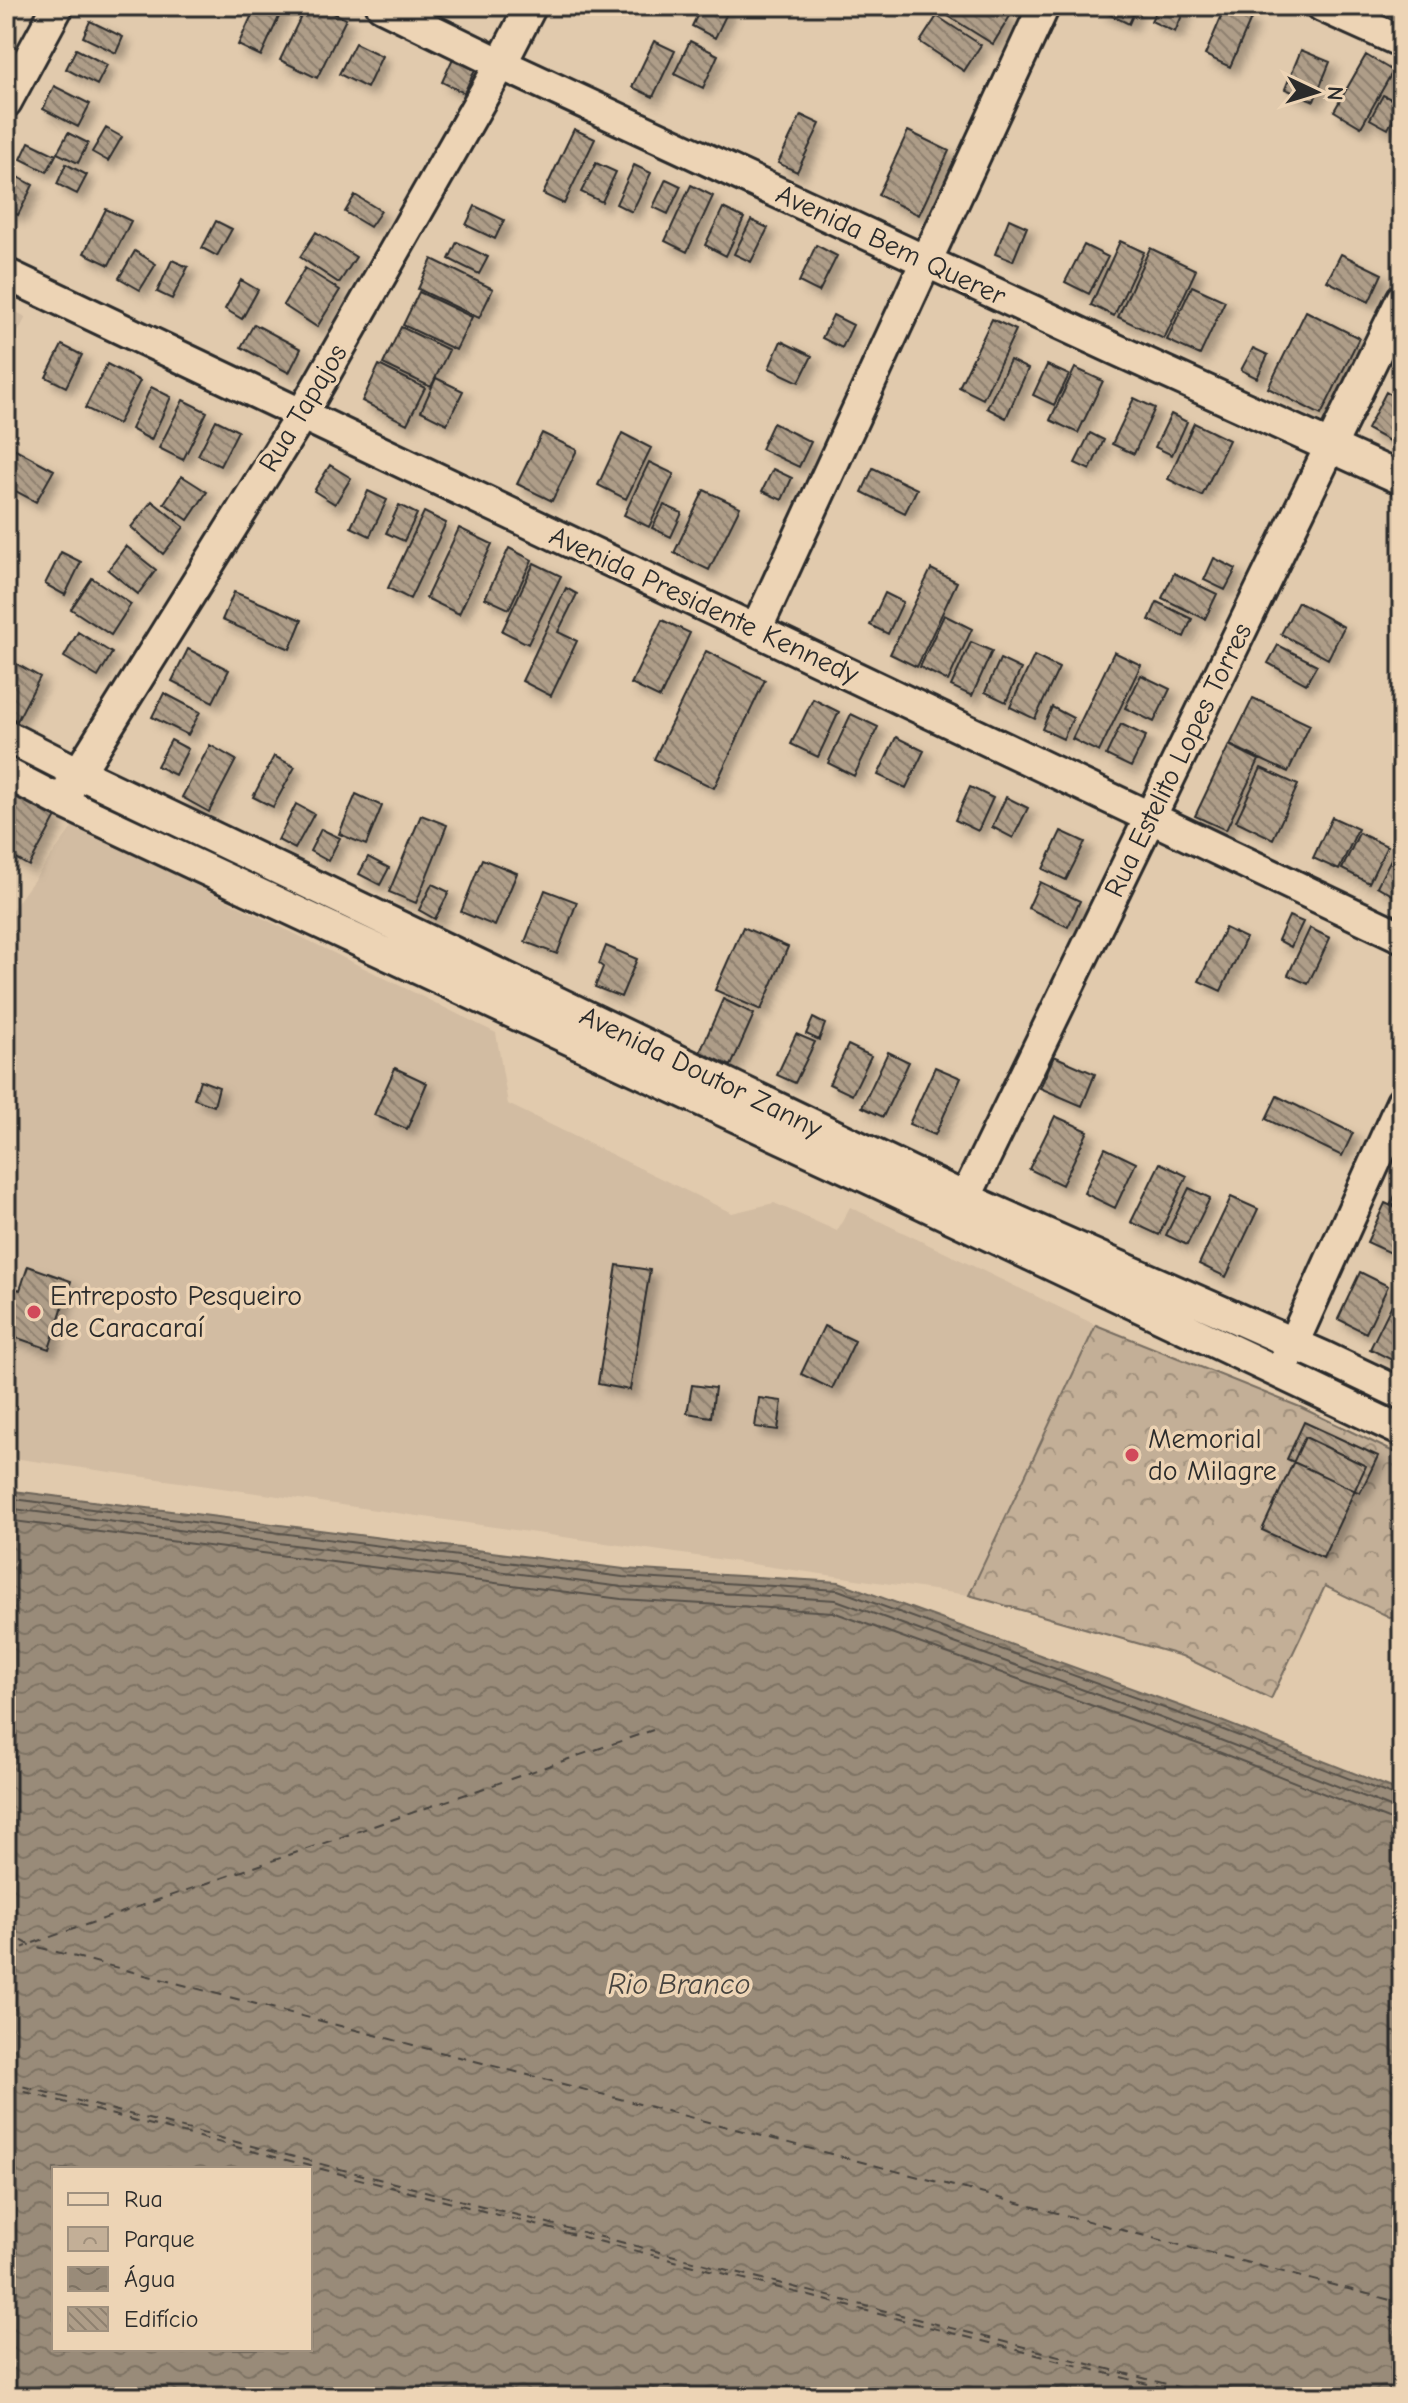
<svg xmlns="http://www.w3.org/2000/svg" width="1408" height="2403" font-family="'Comic Neue',sans-serif">
<style>
.built{fill:#d2bca2}
.park{fill:url(#park-crowns);stroke:#776d61;stroke-width:2}
.water{fill:url(#water-waves);stroke:#6d655a;stroke-width:2;fill-rule:evenodd}
.lines{fill:none;stroke-linecap:round;stroke-linejoin:round}
.shore{stroke:#57514a;stroke-width:2}
.ferry{stroke:#46433e;stroke-width:2;stroke-dasharray:10 8;stroke-linecap:butt}
.building{fill:url(#building-back-hatch);stroke:#2b2b2b;stroke-width:2;filter:url(#shadow)}
.minor-casing{stroke:#2b2b2b;stroke-width:36}
.minor{stroke:#edd4b5;stroke-width:30}
.poi-dot{fill:#d1495b;stroke:#edd4b5;stroke-width:3}
.labels{text-anchor:middle;dominant-baseline:central;stroke-width:7;stroke-linejoin:round;paint-order:stroke}
.street-label{font-size:28px;fill:#2b2b2b;stroke:#edd4b5}
.poi-label{font-size:28px;fill:#2b2b2b;stroke:#edd4b5;text-anchor:start}
.water-label{font-size:30px;font-style:italic;fill:#46433e;stroke:#edd4b5}
</style>
<defs>
<pattern id="park-crowns" width="20" height="18" patternUnits="userSpaceOnUse" patternTransform="scale(2)"><rect width="20" height="18" fill="#c3af97"/><path d="M2 6a3 3 0 1 1 6 0M12 15a3 3 0 1 1 6 0" fill="none" stroke="#9f8f7b"/></pattern>
<pattern id="water-waves" width="16" height="10" patternUnits="userSpaceOnUse" patternTransform="scale(2)"><rect width="16" height="10" fill="#998b79"/><path d="M0 5q4-4 8 0t8 0" fill="none" stroke="#7d7263"/></pattern>
<pattern id="building-back-hatch" width="6" height="6" patternUnits="userSpaceOnUse" patternTransform="scale(2)"><rect width="6" height="6" fill="#ae9d88"/><path d="M-1 5l2 2M0 0l6 6M5-1l2 2" fill="none" stroke="#8e806f"/></pattern>
<filter id="shadow"><feDropShadow dx="7" dy="7" stdDeviation="4" flood-color="#0004"/></filter>
</defs>
<rect width="100%" height="100%" fill="#e1caad"/>
<filter id="ink" filterUnits="userSpaceOnUse"><feTurbulence type="fractalNoise" baseFrequency=".0125" numOctaves="2"/><feDisplacementMap in="SourceGraphic" scale="16" xChannelSelector="R" yChannelSelector="G"/><feConvolveMatrix kernelMatrix="1 2 1 2 8 2 1 2 1" color-interpolation-filters="sRGB"/></filter>
<g filter="url(#ink)">
<path class="built" d="M6 307 26 317 6 355Z
M74 825 496 1033 508 1104 732 1213 774 1203 837 1231 850 1207 1096 1325 968 1595 6 1457V918Z"/>
<path class="park" d="M1096 1325 1300 1407 1402 1456V1623L1325 1586 1271 1699 1182 1656 969 1595Z"/>
<path class="water" d="M6 1490 624 1569 839 1582 1211 1717 1402 1792V2397H6ZM54 2169H310V2349H54Z"/>
<g class="lines">
<path class="shore" d="M6 1498 623 1577 838 1590 1208 1724 1402 1799
M6 1508 622 1587 836 1600 1205 1734 1393 1808 1402 1809
M6 1520 621 1599 833 1612 1201 1745 1388 1819 1402 1821"/>
<path class="ferry" d="M6 1932 30 1945 1402 2303
M33 1943 653 1730
M6 1954 27 1946
M6 2082 1216 2397
M6 2087 1198 2397"/>
</g>
<path class="building" d="M256 6H284L261 56 238 45Z
M306 6H319L346 19 317 78 280 60Z
M702 6H724L729 9 715 38 692 26Z
M950 6H993L1010 16 993 44 945 14Z
M1102 6H1137L1129 24 1100 10Z
M1158 6H1186L1175 32 1151 21Z
M1225 8 1251 19 1230 67 1205 55Z
M937 16 981 45 964 71 920 42Z
M90 21 123 37 116 53 83 37Z
M654 41 675 51 653 97 632 87Z
M690 41 718 55 703 88 674 74Z
M355 43 382 56 367 88 339 74Z
M76 49 107 65 97 85 66 69Z
M1301 50 1330 62 1314 101 1285 89Z
M455 54 478 64 464 93 442 82Z
M1366 55 1393 71 1361 127 1334 111Z
M54 86 90 104 78 127 43 109Z
M1383 95 1401 104 1388 129 1370 119Z
M801 115 820 124 797 172 778 163Z
M106 128 122 137 108 161 92 152Z
M574 129 595 139 564 204 543 194Z
M908 131 949 151 919 215 878 195Z
M68 133 88 143 78 163 57 153Z
M29 142 56 155 47 172 21 159Z
M596 163 616 172 602 202 581 192Z
M1402 163V188L1391 181Z
M66 164 87 175 77 194 57 184Z
M634 165 651 173 632 212 616 204Z
M10 173 33 185 18 215 6 208V181Z
M666 179 681 186 668 214 653 207Z
M691 185 713 196 687 252 665 241Z
M355 195 381 211 370 227 345 212Z
M475 206 504 220 495 239 466 225Z
M723 208 744 218 726 256 705 245Z
M106 209 131 221 109 265 84 253Z
M1009 219 1027 227 1013 261 995 254Z
M751 220 768 228 751 262 734 254Z
M216 221 232 229 217 256 202 248Z
M316 232 356 257 339 283 300 257Z
M1120 241 1144 252 1114 316 1091 305Z
M457 242 488 257 479 274 449 259Z
M816 245 837 256 819 292 799 282Z
M1084 245 1108 257 1089 294 1065 282Z
M1150 248 1196 270 1164 339 1118 317Z
M135 251 156 264 140 290 119 278Z
M1341 254 1382 274 1369 302 1327 281Z
M432 259 493 289 479 318 418 289Z
M172 260 188 267 172 299 157 292Z
M305 268 340 290 317 327 283 305Z
M241 280 258 290 242 319 225 309Z
M1192 286 1225 301 1200 355 1167 340Z
M419 292 472 317 456 350 403 325Z
M1306 311 1359 338 1321 415 1268 388Z
M833 315 853 325 842 348 822 338Z
M992 319 1016 330 983 399 959 387Z
M254 324 301 349 289 373 241 347Z
M401 327 449 350 431 387 383 364Z
M781 341 812 356 799 382 769 368Z
M62 345 82 355 66 387 46 377Z
M1253 348 1268 355 1257 378 1241 370Z
M1010 360 1028 369 1006 418 987 408Z
M107 364 140 381 118 424 85 408Z
M379 365 425 388 407 424 362 401Z
M1047 365 1069 375 1054 405 1033 395Z
M1075 368 1103 381 1078 433 1050 420Z
M436 378 463 391 447 424 421 411Z
M151 387 171 397 151 440 131 429Z
M1386 392 1402 401V448L1367 429Z
M1134 398 1155 408 1134 454 1112 444Z
M183 400 207 412 183 460 159 448Z
M1171 414 1187 422 1172 455 1155 447Z
M216 420 238 431 220 466 198 455Z
M773 423 811 442 799 467 761 449Z
M1194 423 1229 440 1202 496 1168 479Z
M542 433 577 450 552 501 517 484Z
M622 433 651 448 626 499 598 485Z
M1090 433 1104 440 1090 470 1075 463Z
M8 445 54 470 36 502 6 486V449Z
M649 462 674 474 649 527 624 515Z
M330 465 351 478 335 504 314 491Z
M873 468 917 489 905 513 862 492Z
M773 469 792 478 782 500 762 491Z
M182 476 207 492 188 520 164 503Z
M704 490 740 507 709 570 674 553Z
M368 491 387 500 370 536 351 527Z
M152 501 184 527 163 554 131 527Z
M399 505 417 514 404 541 386 533Z
M664 505 682 513 671 537 652 528Z
M424 512 446 523 410 599 388 588Z
M459 528 492 544 459 614 426 598Z
M126 546 156 570 138 594 108 570Z
M509 548 532 560 509 609 485 598Z
M61 552 81 562 65 595 45 584Z
M1214 558 1236 569 1225 590 1204 580Z
M534 563 561 576 528 644 502 631Z
M931 569 957 582 917 667 890 654Z
M1174 573 1217 594 1205 619 1162 598Z
M92 578 131 604 111 635 71 609Z
M566 588 577 594 558 632 577 641 551 696 522 681Z
M234 592 302 620 290 649 222 620Z
M885 593 903 602 888 634 870 625Z
M1157 602 1192 619 1184 637 1149 620Z
M1298 602 1344 627 1328 659 1281 634Z
M944 615 972 629 948 681 920 667Z
M662 620 690 633 660 698 631 684Z
M78 632 112 653 98 677 64 657Z
M971 642 992 651 972 696 951 686Z
M1278 645 1317 665 1306 684 1268 663Z
M188 649 229 670 213 702 172 681Z
M706 651 765 680 714 788 654 759Z
M1114 652 1141 665 1099 752 1072 739Z
M1034 656 1059 668 1035 719 1010 707Z
M6 658 40 677 17 721 6 715Z
M1000 659 1021 669 1006 702 985 692Z
M1141 675 1170 689 1154 722 1125 708Z
M164 693 200 712 188 735 152 717Z
M1253 698 1310 725 1288 772 1230 745Z
M813 699 839 712 818 757 791 744Z
M1052 707 1073 718 1063 739 1042 729Z
M851 714 878 727 854 776 828 763Z
M1121 724 1146 736 1131 767 1106 755Z
M896 737 924 751 906 788 878 775Z
M171 740 188 749 175 775 157 766Z
M210 745 236 760 209 812 182 797Z
M1229 745 1259 760 1226 830 1195 816Z
M274 756 295 767 273 807 253 797Z
M1261 768 1298 785 1273 839 1236 821Z
M970 787 993 798 978 831 955 820Z
M12 793 56 817 29 866 6 853V804Z
M356 794 382 806 366 845 339 834Z
M1006 797 1028 808 1013 838 992 827Z
M296 804 314 814 295 849 278 840Z
M421 815 447 825 416 903 389 892Z
M1332 817 1358 829 1339 870 1313 858Z
M321 829 340 838 328 861 310 851Z
M1061 831 1085 842 1066 880 1043 869Z
M1359 833 1387 846 1369 883 1342 869Z
M1393 855 1402 860 1401 900 1377 886Z
M368 857 389 868 380 885 359 874Z
M482 859 517 873 495 926 461 912Z
M1040 882 1080 901 1068 927 1028 908Z
M432 884 449 892 435 919 419 910Z
M545 890 577 902 557 954 525 942Z
M1289 916 1303 922 1291 947 1278 940Z
M743 927 788 947 761 1010 715 990Z
M1225 928 1246 938 1221 991 1199 981Z
M1310 928 1330 938 1308 984 1288 975Z
M606 946 637 959 621 997 595 987 603 967 599 964Z
M723 999 754 1014 731 1066 700 1052Z
M813 1018 825 1024 819 1040 806 1034Z
M796 1034 815 1042 795 1083 777 1075Z
M848 1045 871 1056 852 1095 829 1084Z
M888 1052 909 1062 883 1117 862 1107Z
M1054 1056 1095 1074 1082 1106 1040 1088Z
M935 1067 961 1078 935 1135 909 1124Z
M395 1068 427 1083 407 1129 374 1115Z
M200 1080 219 1087 214 1106 194 1099Z
M1277 1096 1353 1133 1342 1156 1266 1119Z
M1055 1116 1088 1131 1062 1185 1029 1169Z
M1105 1148 1136 1163 1115 1208 1084 1193Z
M1160 1163 1187 1176 1159 1235 1131 1222Z
M1402 1180V1209L1391 1204Z
M1189 1188 1210 1198 1187 1245 1166 1235Z
M1231 1197 1258 1209 1226 1277 1199 1264Z
M1385 1203 1402 1211V1258L1367 1242Z
M617 1265 650 1270 630 1390 598 1384Z
M28 1266 71 1281 49 1349 6 1334V1285L20 1290Z
M1360 1272 1388 1286 1366 1333 1338 1319Z
M1398 1292 1402 1294V1365L1370 1349Z
M824 1326 855 1341 832 1389 801 1374Z
M692 1385 715 1388 711 1417 687 1413Z
M759 1398 782 1401 778 1430 755 1427Z
M1304 1422 1378 1456 1360 1493 1287 1459Z
M1305 1437 1366 1466 1323 1558 1262 1530Z"/>
<g class="lines">
<defs>
<path id="minor" d="M382 6 501 64 1117 350 1402 479
M1322 6 1402 42
M6 102 58 6
M6 274 1402 937
M756 630 1044 6
M6 736 79 773 965 1198 1324 1357 1402 1394
M6 773 60 801 198 866 879 1183 1402 1431
M68 790 302 414 501 64 531 6
M957 1215 1402 299
M1286 1359 1402 1102"/>
</defs>
<use href="#minor" class="minor-casing"/>
<use href="#minor" class="minor"/>
</g>
</g>
<g class="poi-dot">
<circle cx="34" cy="1312" r="8"/>
<circle cx="1132" cy="1455" r="8"/>
</g>
<g class="labels">
<g class="street-label">
<text transform="translate(891 245) rotate(25)">Avenida Bem Querer</text>
<text transform="translate(303 408) rotate(-59)">Rua Tapajos</text>
<text transform="translate(704 605) rotate(25)">Avenida Presidente Kennedy</text>
<text transform="translate(1178 760) rotate(-64)">Rua Estelito Lopes Torres</text>
<text transform="translate(701 1072) rotate(26)">Avenida Doutor Zanny</text>
</g>
<g class="poi-label">
<text x="50" y="1296">Entreposto Pesqueiro<tspan x="50" dy="32">de Caracaraí</tspan></text>
<text x="1148" y="1439">Memorial<tspan x="1148" dy="32">do Milagre</tspan></text>
</g>
<g class="water-label">
<text x="679" y="1984">Rio Branco</text>
</g>
</g>
<rect width="1408" height="2403" fill="none" stroke="#edd4b5" stroke-width="32"/>
<rect x="16" y="16" width="1376" height="2371" fill="none" stroke="#2b2b2b" stroke-width="3" filter="url(#ink)"/>
<rect x="52" y="2167" width="260" height="184" fill="#edd4b5" stroke="#9f907e" stroke-width="2"/>
<rect x="68" y="2193" width="40" height="12" fill="#edd4b5" stroke="#9f907e" stroke-width="2"/>
<text x="124" y="2207" font-size="24" fill="#2b2b2b">Rua</text>
<rect x="68" y="2227" width="40" height="24" fill="url(#park-crowns)" stroke="#9f907e" stroke-width="2"/>
<text x="124" y="2247" font-size="24" fill="#2b2b2b">Parque</text>
<rect x="68" y="2267" width="40" height="24" fill="url(#water-waves)" stroke="#9f907e" stroke-width="2"/>
<text x="124" y="2287" font-size="24" fill="#2b2b2b">Água</text>
<rect x="68" y="2307" width="40" height="24" fill="url(#building-back-hatch)" stroke="#9f907e" stroke-width="2"/>
<text x="124" y="2327" font-size="24" fill="#2b2b2b">Edifício</text>
<g transform="translate(1316 92) rotate(94)" stroke="#edd4b5" stroke-width="6" paint-order="stroke">
<path d="M0-6L14 30L0 20L-14 30Z" fill="#2b2b2b"/>
<text y="-12" font-size="22" font-weight="bold" text-anchor="middle" fill="#2b2b2b">N</text>
</g>
</svg>
